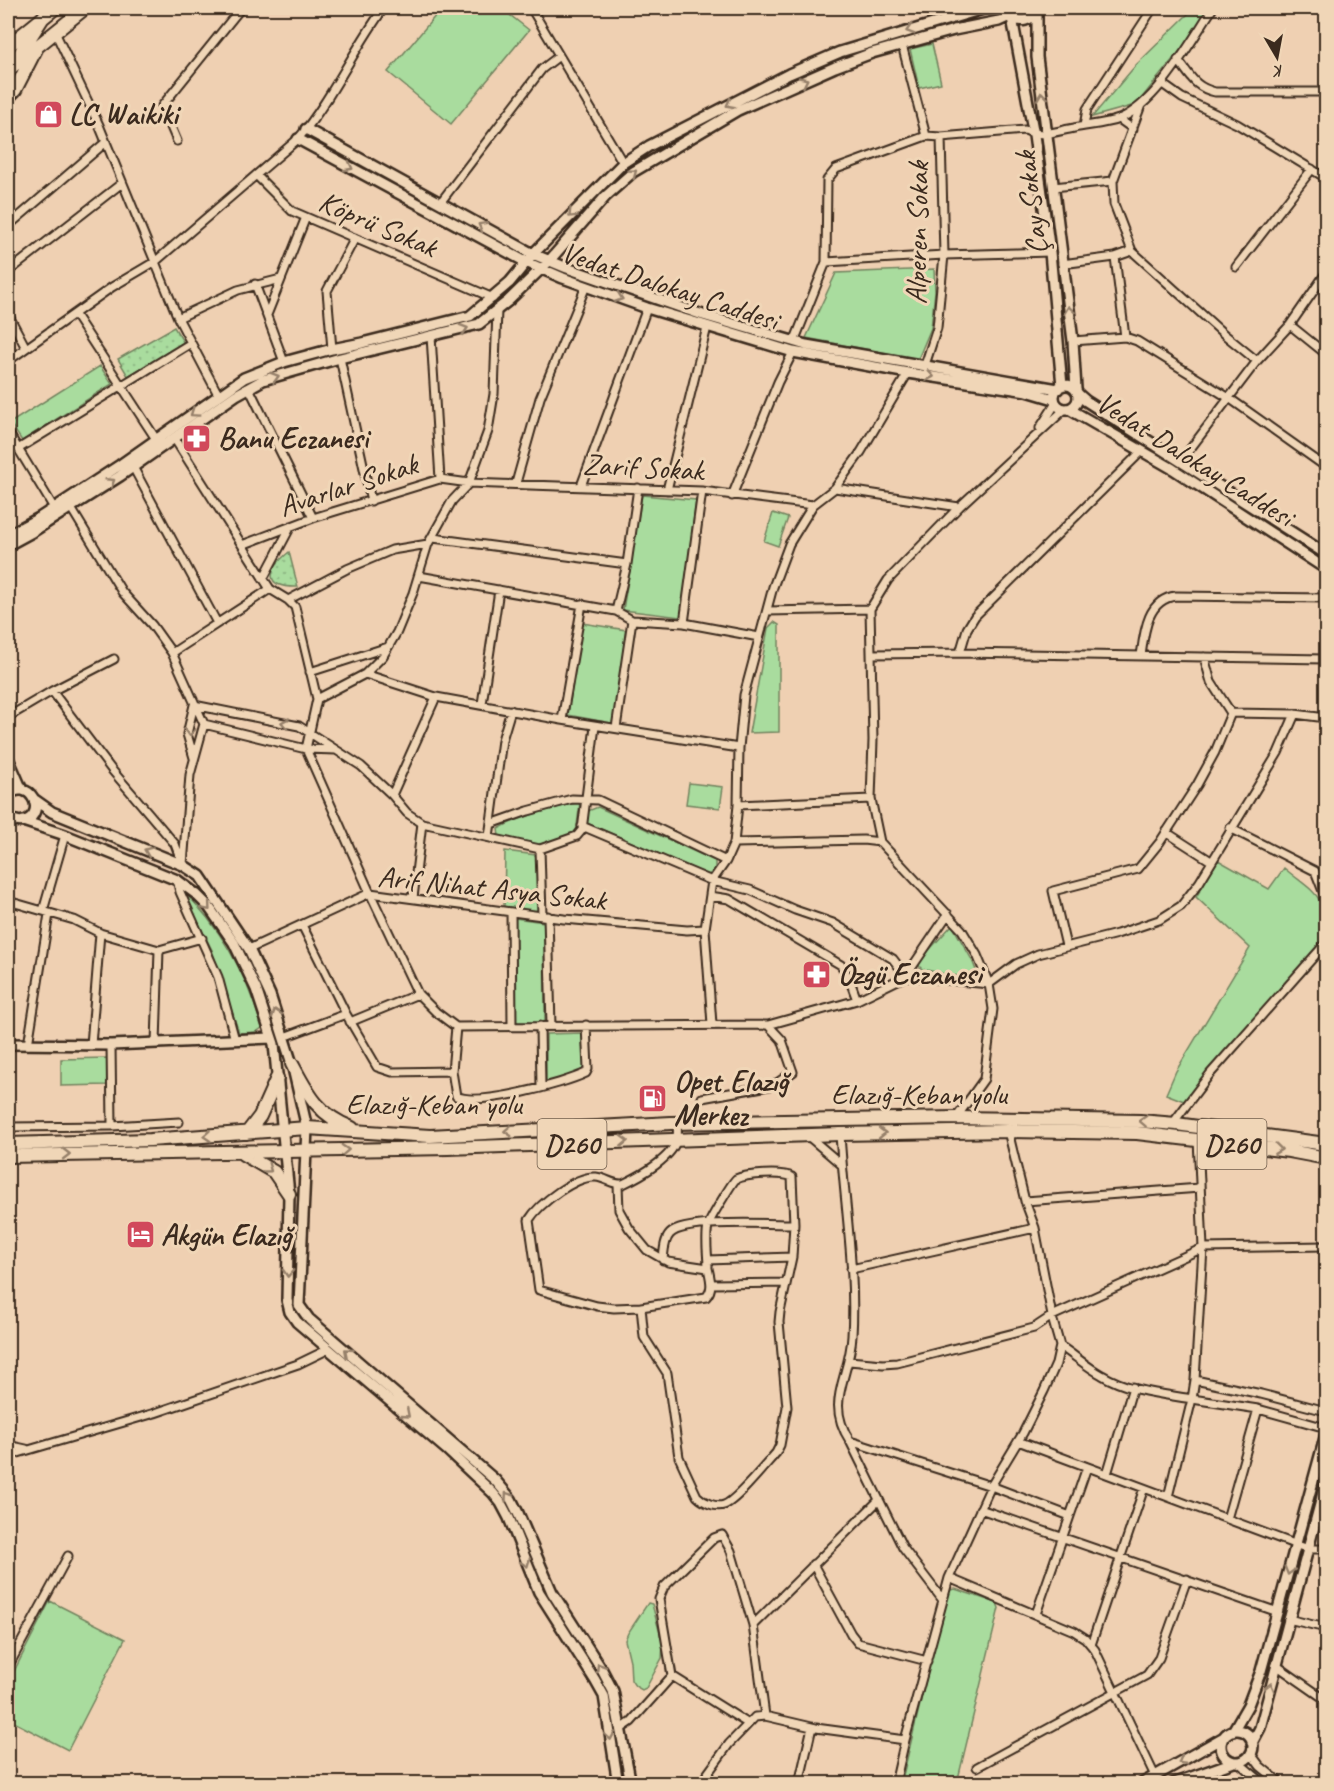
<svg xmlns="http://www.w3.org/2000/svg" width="1334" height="1791" font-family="Caveat,sans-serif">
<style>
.grass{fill:url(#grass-dots);stroke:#72835e;stroke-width:1.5}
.park{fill:#a9dc9e;stroke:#72835e;stroke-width:1.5}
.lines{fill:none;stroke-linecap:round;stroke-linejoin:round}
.street-casing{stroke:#3b2a1e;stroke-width:11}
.secondary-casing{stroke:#3b2a1e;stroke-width:14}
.highway-casing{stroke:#3b2a1e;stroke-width:16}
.street{stroke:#f0d6b7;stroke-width:7}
.secondary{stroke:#f0d6b7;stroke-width:9}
.highway{stroke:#f0d6b7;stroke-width:12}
.oneway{stroke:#96806a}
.labels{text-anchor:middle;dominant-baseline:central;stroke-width:6;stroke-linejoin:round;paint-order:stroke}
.shield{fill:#f0d6b7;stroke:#715e4c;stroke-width:1.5}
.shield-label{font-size:28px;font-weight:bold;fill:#3b2a1e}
.poi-label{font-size:30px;font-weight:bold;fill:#3b2a1e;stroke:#f0d6b7;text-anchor:start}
.street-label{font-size:30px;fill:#3b2a1e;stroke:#f0d6b7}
</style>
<defs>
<pattern id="grass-dots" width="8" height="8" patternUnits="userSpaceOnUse" patternTransform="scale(1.5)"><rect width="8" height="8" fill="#a9dc9e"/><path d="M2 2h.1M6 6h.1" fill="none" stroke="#92bd88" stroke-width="1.8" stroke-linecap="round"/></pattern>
</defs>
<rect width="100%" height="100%" fill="#efd0b2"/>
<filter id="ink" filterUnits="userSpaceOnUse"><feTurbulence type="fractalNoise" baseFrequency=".0167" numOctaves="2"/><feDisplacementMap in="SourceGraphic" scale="12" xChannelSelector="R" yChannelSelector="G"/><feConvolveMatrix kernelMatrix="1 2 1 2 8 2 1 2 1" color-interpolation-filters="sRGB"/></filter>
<g filter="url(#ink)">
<path class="grass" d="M174 327 184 343 128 376 118 359Z
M289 552 298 587C263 588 267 570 289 552Z"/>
<path class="park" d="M442 8H501L529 30 451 124 388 72Z
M1198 8H1209L1182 48 1140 100 1135 105 1092 117 1136 65 1189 13Z
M932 44 941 83 919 88 910 49Z
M934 269 935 291 931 328 918 359 806 338 836 273Z
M100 366 112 384 22 441 10 423Z
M642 495 696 500 681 617 623 610Z
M773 513 788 518 778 546 764 541Z
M774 622 779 625V732L749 733 768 628Z
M582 623 626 630 614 720 611 723 568 715Z
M689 783 723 787 720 808 686 804Z
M580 802 576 833 538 845 499 836 498 829C523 815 552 809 580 802Z
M598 807 715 861V870L708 875 587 823 588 811Z
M505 851 536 855 539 906 538 911 534 913 504 908Z
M1218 860 1269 889 1284 868C1315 894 1329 895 1324 939L1184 1101 1166 1094 1176 1071 1250 948 1196 897Z
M182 890C222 928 247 976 262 1028L256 1032 239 1033 212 950Z
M515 918 544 922 545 1023H515Z
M952 925 972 960 979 978 958 977 922 969 919 966 920 960Z
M584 1033 585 1071 546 1085V1034Z
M107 1058 108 1085 61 1086V1059Z
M955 1589 997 1603 999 1608 957 1783 901 1784 946 1595 950 1590Z
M50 1601 125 1639 68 1750 8 1719V1683Z
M648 1603 652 1604 663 1645 662 1658 646 1688 642 1690 635 1686 631 1680 630 1661 625 1640 628 1633Z"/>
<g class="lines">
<defs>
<path id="street" d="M531 8 623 163
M1325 8 1326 9
M55 32 99 125 178 318 219 396
M902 45 926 136 941 137 944 255 937 328 925 365
M1178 60C1191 76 1194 87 1215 92H1326
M1161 83 1182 98 1237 124 1326 178
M1119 119 1133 129
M1084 126 1087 109 1153 8
M941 137 1025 130C1040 138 1057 131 1074 128 1088 125 1105 124 1119 119 1157 104 1191 41 1213 8
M177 141 162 106 241 8
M256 175 292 211 493 298
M1053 187 1113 181
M440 203 542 69 559 56
M8 226 106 142
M1132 251 1225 335 1257 361
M826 262 944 255 1050 252
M1062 264 1115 257
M1236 267 1312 169
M8 272 122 183
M255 284 284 362
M497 310 494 394 488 431 469 483 452 501 428 544 413 593 397 632 383 656 365 674 317 699 306 749 370 893 418 994 436 1012 456 1027 452 1071 456 1096C478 1107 563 1084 586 1073L588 1069 586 1025
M8 314 26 348
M75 315 156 439
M267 315 306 217
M178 318 238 290 281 279
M1290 325 1326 354
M431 336 440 479
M1125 337 1115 257 1132 251 1114 204 1113 181 1141 105
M1073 341 1125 337 1137 341 1229 398 1326 467
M794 342 826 262 827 180 836 169 926 136
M332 349 327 291 355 238
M340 358 371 501
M8 361 112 287 156 261 298 139C332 99 353 50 384 8
M249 388 313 518
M1040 428 1056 403
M8 432 54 508
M174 438 270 589 288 600 295 607 317 699
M18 449 191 343
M1181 461 1257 361 1290 325 1326 273
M133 467 217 623
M516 483 540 398 586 286
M581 486 647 308
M835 488 959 507
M667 490 707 327
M732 496 778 382 793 352
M71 508 122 592 152 625 172 653 204 724 190 775 183 865
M433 538 627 564
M242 545 313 518 440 479 469 483 702 491 813 505
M419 576 616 611 632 620 684 623 759 637
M263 579 291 526
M288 600 347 569 392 550 428 544
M616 611 627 564 638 488
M767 611 870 609
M684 623 702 491
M172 653 270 589
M960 653 967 629 975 616 1142 451
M871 654 960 653 1326 659
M1141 656C1144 633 1147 599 1176 596L1326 598
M310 672 388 647
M365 674 436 697 562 720 739 748
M52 691 111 769 175 844 182 863
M482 704 499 590
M194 705 299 726 361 766 392 795 407 813 422 823 540 849
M194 705 187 734 194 758
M1231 713 1295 714 1326 718
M8 717 52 691 114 659
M562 720 582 604
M204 724 306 749 336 750
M616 728 632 620
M392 795 436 697
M738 805 871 799
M491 824 528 811 572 799 598 800 726 861
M582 826 712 881 750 890 795 910 833 923 893 959 906 976 989 984 1016 964 1038 954 1117 934 1159 920 1181 906 1199 883 1278 753 1295 714
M1230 828 1315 871 1326 899
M1166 832 1211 861
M489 837 502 740 511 710
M734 843 863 840 880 842
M177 880 180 892 218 977 235 1040
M710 896 729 899 841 965 849 978 857 1000
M413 898 422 823
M8 901 74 920 100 933 159 950 202 938
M43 911 65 835
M511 912 512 1026
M542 915 540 849 577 836 582 830 595 726
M548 916 551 1026
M302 925 346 1014 377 1067 392 1072 452 1071
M1066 946 1053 891 1138 869 1160 842 1197 785 1215 752 1231 713 1211 682 1204 657
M249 949 370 893 564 919 687 930 705 929
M350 1022 418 994
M712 1024 705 929 712 881 726 861 734 843 738 805 739 748 744 695 773 587 789 544 813 505 835 488 861 452 908 373
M768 1025 857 1000 906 976 948 914
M540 1026 541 1088
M456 1027 768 1025 782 1040 793 1072 774 1085 702 1098
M284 1037 346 1014
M156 1043 159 950
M28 1045 49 914
M91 1045 100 933
M111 1045 112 1126
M956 1118 984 1079 993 1009 989 984 977 955 962 930 880 842 871 799 873 740 870 609 888 580 959 507 1065 409
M677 1122C677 1127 678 1133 677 1137 675 1157 640 1176 623 1184 613 1185 606 1178 596 1177 576 1175 539 1204 529 1220L539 1290 597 1306 614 1308 641 1307 644 1337 667 1373 679 1457 697 1496C703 1502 715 1508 724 1505 736 1501 766 1464 776 1453L780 1445 787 1407 779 1322 780 1312 792 1257 794 1224 792 1177C782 1172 746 1174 736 1179 733 1181 708 1222 708 1226 705 1239 708 1255 708 1268
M1176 1124V1119L1210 1074 1326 943
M8 1127 112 1126 179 1122
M840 1134C844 1201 856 1269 852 1336 850 1378 824 1401 850 1441L991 1486 1070 1516
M807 1135 842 1165
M618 1185 619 1210 629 1228 647 1250 668 1262 708 1268C710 1278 714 1289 706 1297L641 1307
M1025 1201 1200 1188
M663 1260C664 1251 664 1240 670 1234 685 1219 770 1224 794 1224
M708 1260 792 1257
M851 1269 1035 1228
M711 1284 786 1283
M1060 1346C1074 1355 1087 1367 1102 1375 1128 1391 1162 1394 1192 1399L1195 1380 1203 1248 1198 1139
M849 1361 883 1364 897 1363 1034 1328 1052 1316 1203 1248 1326 1246
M1195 1380 1261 1394 1326 1411
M850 1441 903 1548 942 1599
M1018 1441 1297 1545 1309 1549H1326
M8 1445 26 1449
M8 1456 155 1413 298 1364 329 1349
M1107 1474 1133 1387
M1168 1497 1192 1399 1258 1409 1326 1428
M980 1509 1278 1612
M1227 1519 1258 1409
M813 1564 851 1634 858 1643 927 1661
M949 1578 1074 1631 1085 1638 1095 1650 1155 1776
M1036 1614 1087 1467
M1288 1619 1326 1628
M753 1625 878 1501
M1091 1645 1144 1488
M1276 1665 1326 1700
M8 1667 68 1556
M672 1676 659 1599 664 1587 714 1538 722 1535 731 1551 753 1625 765 1716
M621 1729 631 1722 672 1676 747 1723
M1251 1754 1260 1766 1282 1784
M1238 1762 1264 1784
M977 1767 1147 1675 1159 1658 1187 1579
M700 1784 729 1744 755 1717 765 1716 816 1728 905 1740
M799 1784 812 1727
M895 1784 905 1740 949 1578 991 1486 1023 1433 1044 1391 1056 1364 1060 1346 1053 1321 1035 1228 1025 1201 1008 1131"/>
<path id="secondary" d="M1005 8 1010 16C1021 24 1031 21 1037 10
M1037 10V57L1073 341 1076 389
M1012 18 1034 135 1050 252 1062 386
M306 129 533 254 567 268 703 315 806 345 1058 389
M298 139 526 262 563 278 647 308 793 352 908 373 1027 391 1054 399
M1054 397a12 12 0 1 1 24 0a12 12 0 1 1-24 0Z
M1078 394 1086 401 1326 554
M1069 409 1173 469 1326 569
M8 535 39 518 120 465 244 378 284 362 332 349 362 343 470 316 510 282 533 254 623 163 649 146 789 74 840 52 986 8
M8 545 32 532 120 476 236 395 263 380 340 358 479 324 508 301 549 261 606 196 633 172 738 110 835 67 872 53 954 30 999 21 1010 16
M8 758 22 790
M8 795C29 777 48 812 25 821 18 823 13 821 8 816
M35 800 52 812 183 865 200 876 249 949 270 995 292 1064 307 1128 299 1305 309 1319 495 1480 511 1499 518 1513 552 1592 602 1670 613 1691 631 1784
M23 821 65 835 177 880 196 894 209 907 234 943 256 989 274 1044 289 1194 287 1300 290 1312 297 1322 446 1449 493 1493 501 1503 509 1518 539 1592 595 1680 604 1696 618 1784
M8 1044 111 1045 272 1038
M1221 1746a16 16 0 1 1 32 0a16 16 0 1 1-32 0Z
M1233 1731 1248 1705 1261 1671 1326 1434
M1252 1743 1260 1728 1326 1482
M1141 1784 1224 1737
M1172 1784 1234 1762"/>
<path id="highway" d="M8 46 55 8
M17 58 44 16
M8 70 85 8
M8 97 15 90 36 49
M292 1064C308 1094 318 1115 352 1128
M247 1133 260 1116 277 1078
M8 1144 150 1140 307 1128 430 1136 671 1123 956 1118 1140 1121 1176 1124 1326 1144
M243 1154 274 1172 289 1194
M8 1156 448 1148 840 1134 1008 1131 1137 1133 1289 1151 1326 1158"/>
</defs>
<use href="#street" class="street-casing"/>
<use href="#secondary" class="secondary-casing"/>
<use href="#highway" class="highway-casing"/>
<use href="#street" class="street"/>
<use href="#secondary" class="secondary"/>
<use href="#highway" class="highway"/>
</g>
<defs><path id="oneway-chevron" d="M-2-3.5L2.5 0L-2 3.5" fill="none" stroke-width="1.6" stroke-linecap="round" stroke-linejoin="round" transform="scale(1.5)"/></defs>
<g class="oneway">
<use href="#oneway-chevron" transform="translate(910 30) rotate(163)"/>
<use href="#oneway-chevron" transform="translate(804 81) rotate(-25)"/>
<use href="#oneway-chevron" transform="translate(1042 96) rotate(-98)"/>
<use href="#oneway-chevron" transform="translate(730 104) rotate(152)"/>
<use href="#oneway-chevron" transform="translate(349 167) rotate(28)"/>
<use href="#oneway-chevron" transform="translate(633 173) rotate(-37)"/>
<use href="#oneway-chevron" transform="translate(572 214) rotate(135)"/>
<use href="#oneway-chevron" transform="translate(482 226) rotate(-151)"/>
<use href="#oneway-chevron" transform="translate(619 298) rotate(19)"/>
<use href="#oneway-chevron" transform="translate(1069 310) rotate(-98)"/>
<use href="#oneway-chevron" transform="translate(464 329) rotate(-16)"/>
<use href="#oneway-chevron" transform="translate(930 376) rotate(9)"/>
<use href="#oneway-chevron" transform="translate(275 377) rotate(-16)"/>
<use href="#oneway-chevron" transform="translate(194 413) rotate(145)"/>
<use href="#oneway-chevron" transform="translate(111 482) rotate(-33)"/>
<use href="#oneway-chevron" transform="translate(285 723) rotate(-169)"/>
<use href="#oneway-chevron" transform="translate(190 732) rotate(92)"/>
<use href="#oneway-chevron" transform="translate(148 851) rotate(-158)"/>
<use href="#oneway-chevron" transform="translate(207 907) rotate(50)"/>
<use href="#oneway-chevron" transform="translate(276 1013) rotate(-108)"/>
<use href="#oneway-chevron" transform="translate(1143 1121) rotate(-177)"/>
<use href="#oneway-chevron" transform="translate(508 1131) rotate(177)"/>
<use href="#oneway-chevron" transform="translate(882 1133) rotate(-1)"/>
<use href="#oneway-chevron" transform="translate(207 1136) rotate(176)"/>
<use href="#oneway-chevron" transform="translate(624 1141) rotate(-2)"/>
<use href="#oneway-chevron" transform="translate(1278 1149) rotate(7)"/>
<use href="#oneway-chevron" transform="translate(345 1150) rotate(-3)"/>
<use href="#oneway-chevron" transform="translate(66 1154)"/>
<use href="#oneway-chevron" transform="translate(268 1169) rotate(36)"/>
<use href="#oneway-chevron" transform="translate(288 1273) rotate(93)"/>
<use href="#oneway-chevron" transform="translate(348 1352) rotate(-139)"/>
<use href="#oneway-chevron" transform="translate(406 1414) rotate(41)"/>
<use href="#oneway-chevron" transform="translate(508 1496) rotate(-126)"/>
<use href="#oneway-chevron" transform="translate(526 1563) rotate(69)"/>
<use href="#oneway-chevron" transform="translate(1289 1571) rotate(106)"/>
<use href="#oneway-chevron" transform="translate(600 1667) rotate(-121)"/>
<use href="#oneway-chevron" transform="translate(1270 1687) rotate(-75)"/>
<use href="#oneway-chevron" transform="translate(610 1736) rotate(81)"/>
<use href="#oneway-chevron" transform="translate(1182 1761) rotate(150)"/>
</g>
</g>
<defs>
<symbol id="shop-square" viewBox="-11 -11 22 22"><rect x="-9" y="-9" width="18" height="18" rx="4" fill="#d1495b" stroke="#f0d6b7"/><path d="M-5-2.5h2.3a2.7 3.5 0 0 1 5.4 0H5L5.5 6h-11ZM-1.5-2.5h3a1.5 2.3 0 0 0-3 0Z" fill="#fff"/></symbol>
<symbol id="pharmacy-square" viewBox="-11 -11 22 22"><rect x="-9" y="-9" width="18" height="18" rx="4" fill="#d1495b" stroke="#f0d6b7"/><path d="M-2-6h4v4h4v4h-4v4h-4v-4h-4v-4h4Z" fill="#fff"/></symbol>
<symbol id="fuel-square" viewBox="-11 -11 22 22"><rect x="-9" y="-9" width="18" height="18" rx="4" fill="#d1495b" stroke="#f0d6b7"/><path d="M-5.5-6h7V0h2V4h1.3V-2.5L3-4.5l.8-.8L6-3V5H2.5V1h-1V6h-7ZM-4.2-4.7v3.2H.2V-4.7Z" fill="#fff"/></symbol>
<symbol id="hotel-square" viewBox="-11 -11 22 22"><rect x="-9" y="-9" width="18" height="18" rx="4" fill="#d1495b" stroke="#f0d6b7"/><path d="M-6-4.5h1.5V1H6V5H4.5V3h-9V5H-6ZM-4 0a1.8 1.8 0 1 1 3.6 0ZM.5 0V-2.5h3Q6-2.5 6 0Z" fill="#fff"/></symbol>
</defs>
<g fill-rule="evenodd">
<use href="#shop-square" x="32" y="98" width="33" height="33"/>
<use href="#pharmacy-square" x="180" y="422" width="33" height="33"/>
<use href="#pharmacy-square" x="800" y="958" width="33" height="33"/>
<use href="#fuel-square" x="636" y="1082" width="33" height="33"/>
<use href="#hotel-square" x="124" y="1218" width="33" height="33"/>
</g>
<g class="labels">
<g class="shield">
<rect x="537.5" y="1119" width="69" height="50" rx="4.5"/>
<rect x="1197.5" y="1119" width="69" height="50" rx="4.5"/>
</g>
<g class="shield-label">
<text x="572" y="1144">D260</text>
<text x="1232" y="1144">D260</text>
</g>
<g class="poi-label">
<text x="69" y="114">LC Waikiki</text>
<text x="218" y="438">Banu Eczanesi</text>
<text x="838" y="974">Özgü Eczanesi</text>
<text x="674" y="1081">Opet Elazığ<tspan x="674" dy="34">Merkez</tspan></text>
<text x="161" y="1235">Akgün Elazığ</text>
</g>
<g class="street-label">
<text transform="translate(1031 203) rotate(-97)">Çay Sokak</text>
<text transform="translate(378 224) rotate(23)">Köprü Sokak</text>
<text transform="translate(917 233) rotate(-89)">Alperen Sokak</text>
<text transform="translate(670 286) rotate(18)">Vedat Dalokay Caddesi</text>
<text transform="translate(1195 459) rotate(32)">Vedat Dalokay Caddesi</text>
<text transform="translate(643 467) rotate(3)">Zarif Sokak</text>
<text transform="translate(348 485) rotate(-18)">Avarlar Sokak</text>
<text transform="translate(492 888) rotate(6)">Arif Nihat Asya Sokak</text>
<text x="919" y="1094">Elazığ-Keban yolu</text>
<text x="434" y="1104">Elazığ-Keban yolu</text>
</g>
</g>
<rect width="1334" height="1791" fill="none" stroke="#f0d6b7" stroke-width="30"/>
<rect x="15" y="15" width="1304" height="1761" fill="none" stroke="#3b2a1e" stroke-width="2" filter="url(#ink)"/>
<g transform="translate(1277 57) rotate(170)" stroke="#f0d6b7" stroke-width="4.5" paint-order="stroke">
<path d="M0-4.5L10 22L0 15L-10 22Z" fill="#3b2a1e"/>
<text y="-9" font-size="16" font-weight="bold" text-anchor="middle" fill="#3b2a1e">K</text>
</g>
</svg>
